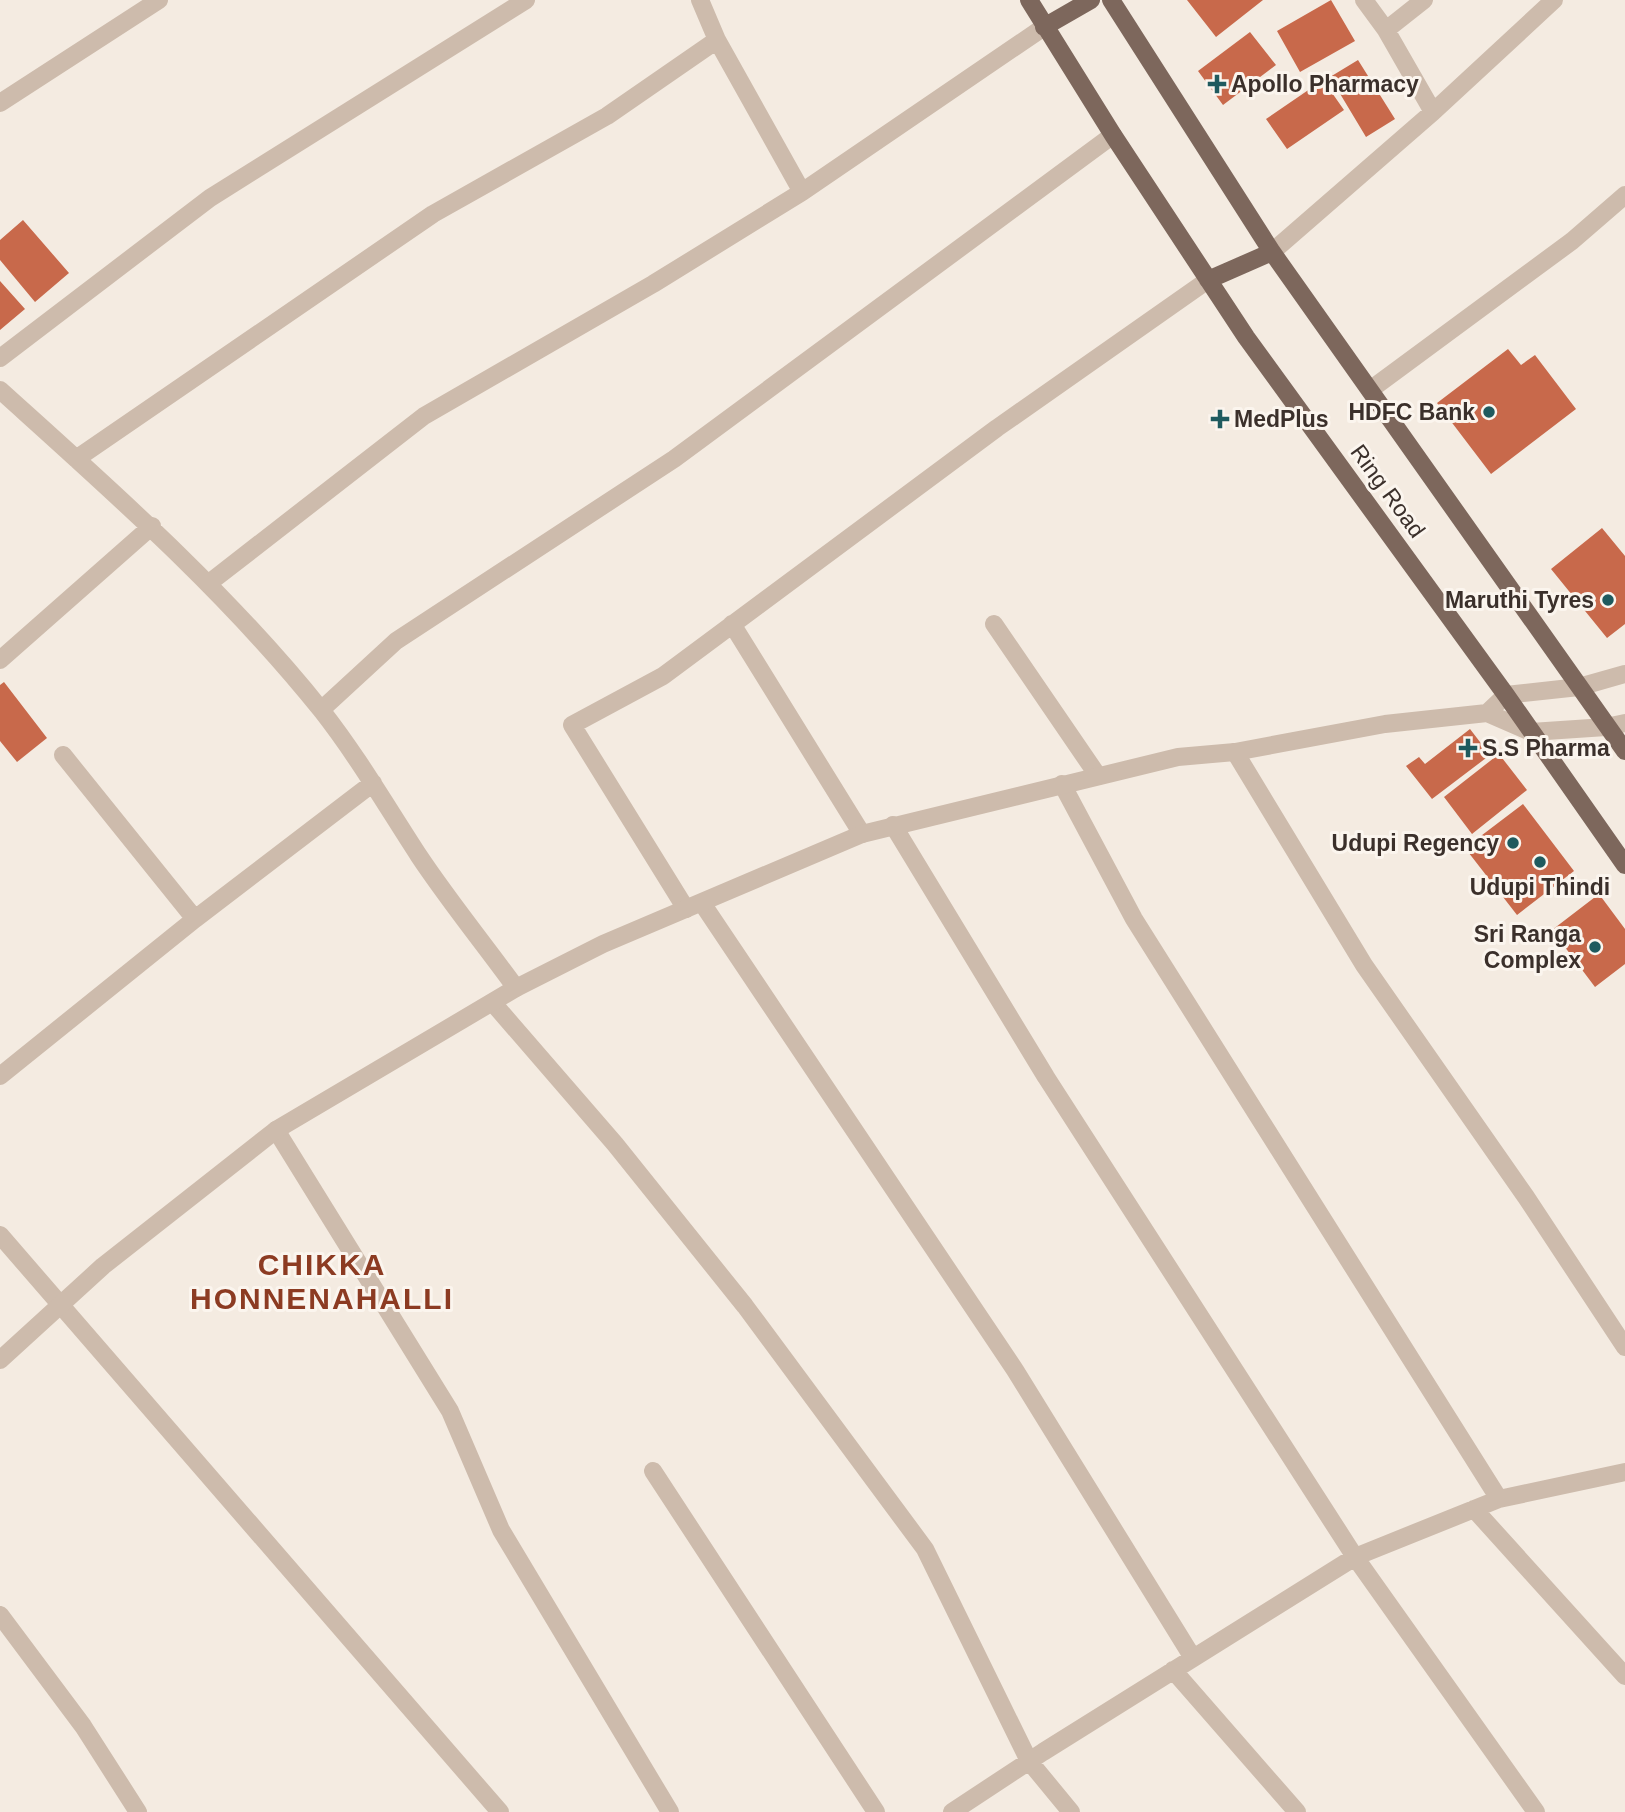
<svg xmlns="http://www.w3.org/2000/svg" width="1625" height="1812" font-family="Helvetica,sans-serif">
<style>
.building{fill:#c8694b}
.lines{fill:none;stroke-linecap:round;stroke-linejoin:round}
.minor{stroke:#cdbbac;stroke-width:18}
.tertiary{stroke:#cdbbac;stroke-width:18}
.primary{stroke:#7d675c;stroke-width:18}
.poi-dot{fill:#1f5a5e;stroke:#fbf5ee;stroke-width:2.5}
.labels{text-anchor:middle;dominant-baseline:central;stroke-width:6;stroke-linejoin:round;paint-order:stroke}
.poi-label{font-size:23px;font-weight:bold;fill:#3b302b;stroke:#fbf5ee;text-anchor:end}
.street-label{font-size:23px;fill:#3b302b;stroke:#fbf5ee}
.district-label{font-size:30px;font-weight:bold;letter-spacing:2px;fill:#8c3b22;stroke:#fbf5ee}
</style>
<rect width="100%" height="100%" fill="#f4ebe1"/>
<path class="building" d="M1187 0H1263L1216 37Z
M1331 0 1355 41 1300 72 1277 31Z
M1250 32 1276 65 1223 105 1198 71Z
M1358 60 1395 119 1366 137 1330 77Z
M1323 80 1344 110 1287 149 1266 119Z
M23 220 69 273 35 302 0 260V240Z
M0 281 25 309 0 330Z
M1508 349 1521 365 1535 355 1576 409 1491 474 1437 403Z
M1602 528 1625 556V624L1607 638 1551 569Z
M4 682 47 738 17 762 0 741V685Z
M1470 729 1490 755 1432 799 1406 766 1419 757 1425 764Z
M1499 754 1527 790 1472 834 1444 797Z
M1523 804 1574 871 1517 915 1465 848Z
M1599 894 1625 929V964L1595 987 1552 930Z"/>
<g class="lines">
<path class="minor" d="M700 0 717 40
M1364 0 1386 30 1433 112
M1386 30 1424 0
M0 103 159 0
M1272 252 1433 112 1554 0
M0 358 210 198 526 0
M0 390C113 492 226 591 322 711 358 757 387 807 419 856 449 901 484 944 516 988
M1370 390 1572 241 1625 195
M76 459 433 214 607 116 717 40 802 192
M209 583 424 416 653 284 802 192 1044 27
M732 624 862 834
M994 624 1098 776
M0 660 152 526
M321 710 396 641 674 459 1113 135
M1235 752 1364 965 1526 1197 1625 1347
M63 755 195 919
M1062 784 1134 919 1499 1499
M893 825 1046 1077 1355 1557 1536 1812
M702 903 1015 1370 1193 1658
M686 909 572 725 663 676 997 428 1208 280
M493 1003 615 1144 745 1306 925 1549 1029 1761 1071 1812
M0 1076 195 919 373 783
M276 1130 450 1411 501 1530 670 1812
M0 1235 500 1812
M653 1471 876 1812
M1474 1509 1625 1676
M0 1615 83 1726 138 1812
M1173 1670 1297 1812
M952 1812 1043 1752 1355 1557 1499 1499 1625 1472"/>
<path class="tertiary" d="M1487 713 1506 695 1579 687 1625 674
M0 1360 103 1266 276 1130 516 988 603 944 862 834 1178 757 1235 752 1385 724 1487 713 1531 732 1606 727 1625 723"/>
<path class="primary" d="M1029 0 1113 135 1246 337 1506 695 1625 865
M1111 0 1272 252 1625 751
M1044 27 1091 0
M1208 280 1272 252"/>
</g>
<g class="poi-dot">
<path d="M1213.5 73.5h7v7h7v7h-7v7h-7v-7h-7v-7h7z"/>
<circle cx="1489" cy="412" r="7"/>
<path d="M1216.5 408.5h7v7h7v7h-7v7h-7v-7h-7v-7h7z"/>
<circle cx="1608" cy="600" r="7"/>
<path d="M1464.5 737.5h7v7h7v7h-7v7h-7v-7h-7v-7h7z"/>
<circle cx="1513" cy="843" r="7"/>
<circle cx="1540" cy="862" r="7"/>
<circle cx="1595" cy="947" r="7"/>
</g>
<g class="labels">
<g class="poi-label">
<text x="1231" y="84" text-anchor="start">Apollo Pharmacy</text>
<text x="1475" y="412">HDFC Bank</text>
<text x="1234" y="419" text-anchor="start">MedPlus</text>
<text x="1594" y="600">Maruthi Tyres</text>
<text x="1482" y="748" text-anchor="start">S.S Pharma</text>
<text x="1499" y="843">Udupi Regency</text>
<text x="1540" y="887" text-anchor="middle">Udupi Thindi</text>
<text x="1581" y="934">Sri Ranga<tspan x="1581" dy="26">Complex</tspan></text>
</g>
<g class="street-label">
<text transform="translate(1388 491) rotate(54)">Ring Road</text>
</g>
<g class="district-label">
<text x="322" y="1264">CHIKKA<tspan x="322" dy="34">HONNENAHALLI</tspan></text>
</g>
</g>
</svg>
